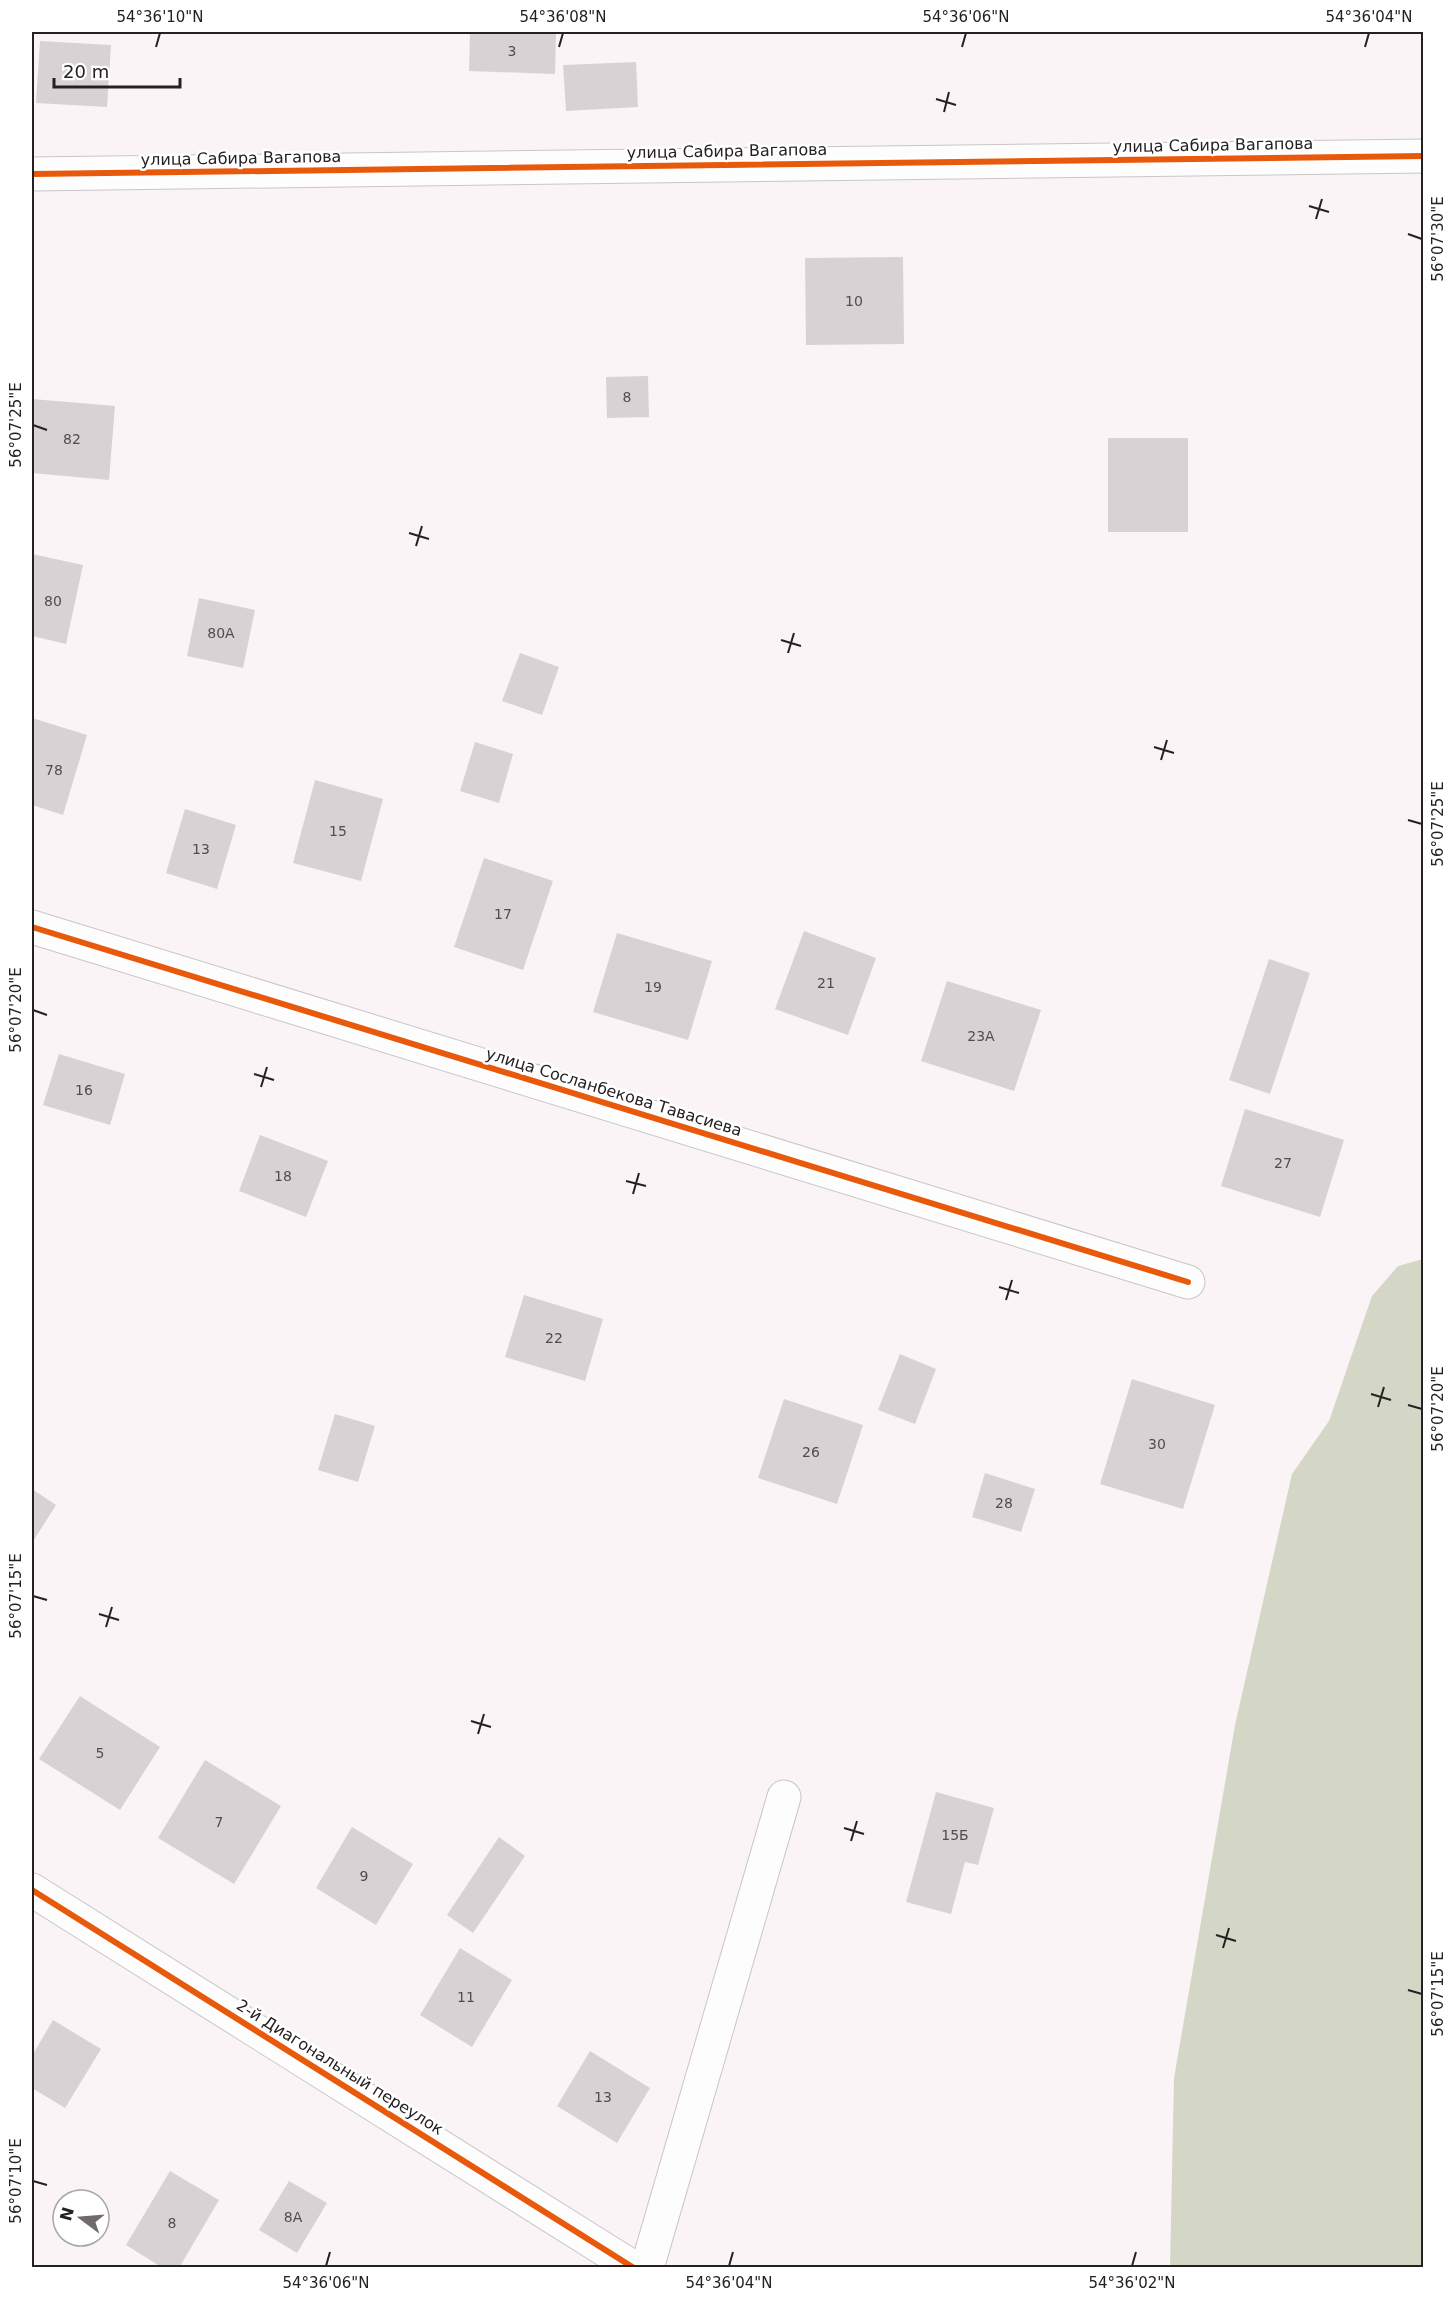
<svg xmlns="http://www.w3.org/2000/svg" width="1455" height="2299" font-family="'DejaVu Sans',sans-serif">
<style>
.forest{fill:#d5d7c6}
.building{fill:#d8d2d5}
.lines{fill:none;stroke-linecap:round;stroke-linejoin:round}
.minor-casing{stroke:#cac5c7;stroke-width:35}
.minor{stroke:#fefdfe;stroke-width:33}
.cycleway-casing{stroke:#fff;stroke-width:10}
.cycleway{stroke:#e8590c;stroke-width:6}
.ticks{fill:none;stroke:#252022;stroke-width:2}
.labels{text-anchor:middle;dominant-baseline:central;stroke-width:5;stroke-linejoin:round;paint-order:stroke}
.number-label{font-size:14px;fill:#524c4f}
.street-label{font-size:16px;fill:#252022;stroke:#fff}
.neatline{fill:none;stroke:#252022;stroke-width:2}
.ticks-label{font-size:15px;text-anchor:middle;fill:#252022}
</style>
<rect width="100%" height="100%" fill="#faf4f7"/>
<path class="forest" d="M1423 1259V2267H1170L1174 2078 1235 1725 1292 1474 1329 1421 1372 1296 1398 1266Z"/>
<path class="building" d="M470 32H556L555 74 469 71Z
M40 41 111 45 107 107 36 103Z
M636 62 638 107 566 111 563 65Z
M903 257 904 344 806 345 805 258Z
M648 376 649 417 607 418 606 377Z
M32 399 115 406 109 480 32 473Z
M1108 438H1188V532H1108Z
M32 554 83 565 66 644 32 636Z
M199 598 255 610 243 668 187 656Z
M520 653 559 667 542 715 502 701Z
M32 718 87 735 63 815 32 805Z
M475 742 513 754 499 803 460 791Z
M315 780 383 799 361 881 293 863Z
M185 809 236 825 217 889 166 873Z
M484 858 553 881 523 970 454 947Z
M804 931 876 958 848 1035 775 1009Z
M617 933 712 961 688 1040 593 1012Z
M1269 959 1310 973 1270 1094 1229 1080Z
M947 981 1041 1010 1014 1091 921 1061Z
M59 1054 125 1074 110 1125 43 1105Z
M1245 1109 1344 1140 1320 1217 1221 1186Z
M260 1135 328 1161 306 1217 239 1191Z
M524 1295 603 1319 585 1381 505 1357Z
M900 1354 936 1369 915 1424 878 1410Z
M1132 1379 1215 1405 1183 1509 1100 1484Z
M784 1399 863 1425 837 1504 758 1478Z
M335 1414 375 1426 358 1482 318 1470Z
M985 1473 1035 1489 1021 1532 972 1517Z
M32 1489 56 1505 32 1543Z
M80 1696 160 1747 120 1810 39 1759Z
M205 1760 281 1806 234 1884 158 1838Z
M936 1792 994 1808 978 1865 965 1862 951 1914 906 1902Z
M352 1827 413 1864 376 1925 316 1888Z
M499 1837 525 1856 473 1933 447 1915Z
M460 1948 512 1980 472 2047 420 2015Z
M53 2020 101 2049 65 2108 32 2088V2056Z
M590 2051 650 2088 617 2143 557 2106Z
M170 2171 219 2200 179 2268H163L126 2245Z
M289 2181 327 2203 297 2253 259 2230Z"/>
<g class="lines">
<defs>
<path id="minor" d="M32 174 1424 156
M32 927 1188 1282
M32 1890 634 2268
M647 2268 784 1797"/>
</defs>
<use href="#minor" class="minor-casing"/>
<use href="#minor" class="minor"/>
<defs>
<path id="cycleway" d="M32 174 1424 156
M32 927 1188 1282
M32 1890 634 2268"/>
</defs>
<use href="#cycleway" class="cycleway-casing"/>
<use href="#cycleway" class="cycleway"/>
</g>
<path class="ticks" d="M156 47 160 33M559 47 563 33M962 47 966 33M1365 47 1369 33M936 99 956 105M944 112 949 92M1309 206 1329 212M1316 219 1322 199M1408 234 1422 239M33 425 47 430M409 533 429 539M416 546 422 526M781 640 801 646M788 653 794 633M1154 747 1174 753M1161 760 1167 740M1408 820 1422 824M33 1010 47 1015M254 1074 274 1080M261 1087 267 1067M626 1181 646 1186M633 1194 639 1173M999 1287 1019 1293M1006 1300 1012 1280M1371 1394 1391 1400M1408 1405 1422 1409M1378 1407 1384 1387M33 1596 47 1600M99 1614 119 1620M106 1627 112 1607M471 1721 491 1727M478 1734 484 1714M844 1828 864 1834M851 1841 857 1821M1216 1935 1236 1941M1223 1948 1229 1928M1408 1990 1422 1994M33 2181 47 2185M326 2266 330 2252M729 2266 733 2252M1132 2266 1136 2252"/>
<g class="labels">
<g class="number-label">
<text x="512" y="51">3</text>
<text x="854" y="301">10</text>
<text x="627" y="397">8</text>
<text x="72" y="439">82</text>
<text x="53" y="601">80</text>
<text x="221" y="633">80А</text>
<text x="54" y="770">78</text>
<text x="338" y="831">15</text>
<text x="201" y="849">13</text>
<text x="503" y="914">17</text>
<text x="826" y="983">21</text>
<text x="653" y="987">19</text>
<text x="981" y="1036">23А</text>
<text x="84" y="1090">16</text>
<text x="1283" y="1163">27</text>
<text x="283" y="1176">18</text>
<text x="554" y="1338">22</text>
<text x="1157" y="1444">30</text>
<text x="811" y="1452">26</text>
<text x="1004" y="1503">28</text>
<text x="100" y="1753">5</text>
<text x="219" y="1822">7</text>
<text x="955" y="1835">15Б</text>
<text x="364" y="1876">9</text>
<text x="466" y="1997">11</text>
<text x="603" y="2097">13</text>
<text x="293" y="2217">8А</text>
<text x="172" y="2223">8</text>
</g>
<g class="street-label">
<text transform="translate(1213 145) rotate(-1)">улица Сабира Вагапова</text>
<text transform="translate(727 151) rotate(-1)">улица Сабира Вагапова</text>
<text transform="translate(241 158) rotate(-1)">улица Сабира Вагапова</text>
<text transform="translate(614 1092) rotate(17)">улица Сосланбекова Тавасиева</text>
<text transform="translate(340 2067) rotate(32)">2-й Диагональный переулок</text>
</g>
</g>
<rect width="1455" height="2299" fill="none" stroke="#ffffff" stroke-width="66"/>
<g transform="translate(81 2218) rotate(286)"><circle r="28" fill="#ffffff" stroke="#a8a6a7" stroke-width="1.5"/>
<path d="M0-4.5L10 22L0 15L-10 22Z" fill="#706a6d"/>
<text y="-9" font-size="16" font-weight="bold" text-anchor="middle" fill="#252022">N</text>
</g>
<path d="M54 78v9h126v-9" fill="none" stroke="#252022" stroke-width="3"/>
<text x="63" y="78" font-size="18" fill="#252022" stroke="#ffffff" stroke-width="4.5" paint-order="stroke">20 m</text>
<rect x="33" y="33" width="1389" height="2233" class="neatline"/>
<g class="ticks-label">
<text x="160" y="22">54°36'10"N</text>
<text x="563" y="22">54°36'08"N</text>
<text x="966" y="22">54°36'06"N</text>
<text x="1369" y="22">54°36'04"N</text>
<text transform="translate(1438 239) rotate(-90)" y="5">56°07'30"E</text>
<text transform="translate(16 425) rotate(-90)" y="5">56°07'25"E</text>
<text transform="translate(1438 824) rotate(-90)" y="5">56°07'25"E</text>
<text transform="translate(16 1010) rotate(-90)" y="5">56°07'20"E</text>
<text transform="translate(1438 1409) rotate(-90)" y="5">56°07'20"E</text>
<text transform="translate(16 1596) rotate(-90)" y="5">56°07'15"E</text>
<text transform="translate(1438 1994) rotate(-90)" y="5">56°07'15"E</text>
<text transform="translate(16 2181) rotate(-90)" y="5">56°07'10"E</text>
<text x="326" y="2288">54°36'06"N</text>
<text x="729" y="2288">54°36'04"N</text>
<text x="1132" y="2288">54°36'02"N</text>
</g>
</svg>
